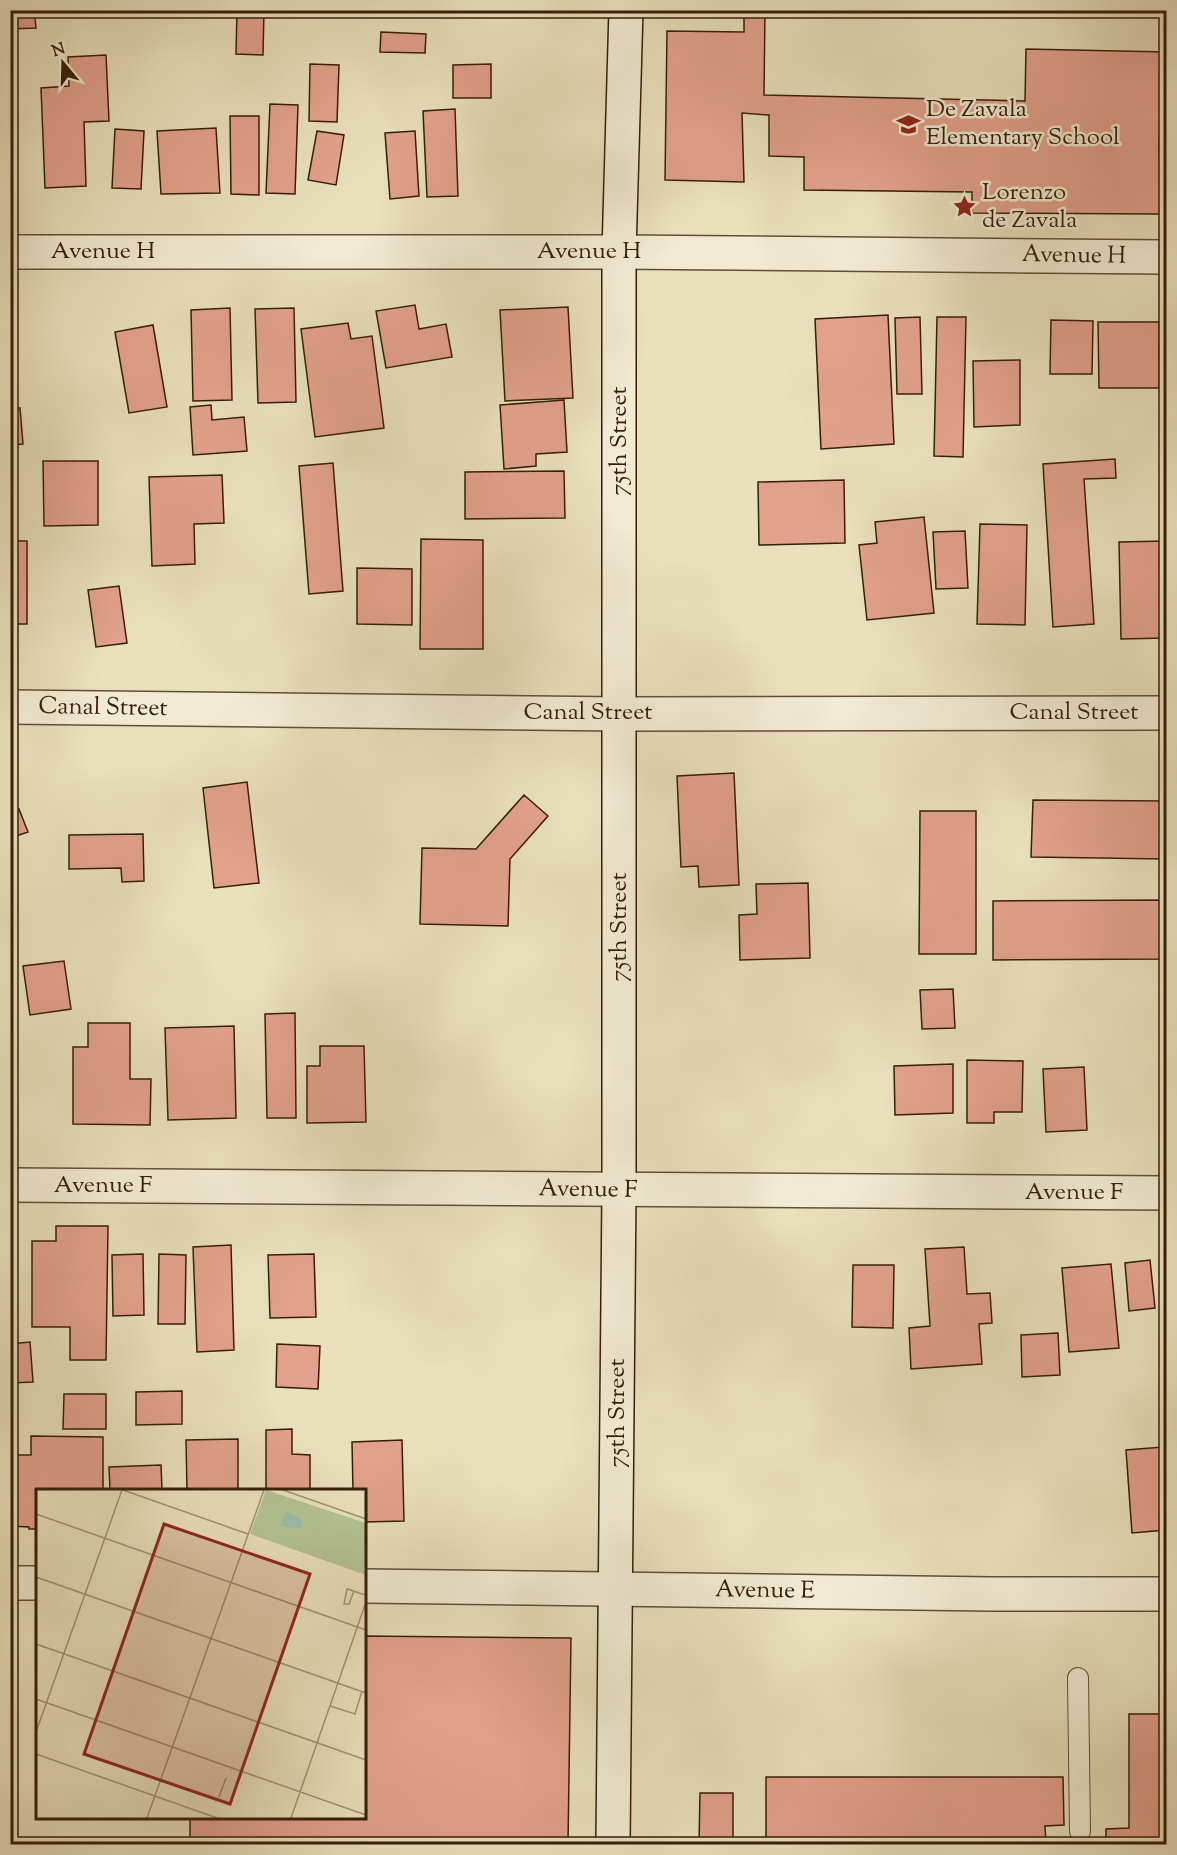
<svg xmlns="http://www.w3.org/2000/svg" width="1177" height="1855" font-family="'Sorts Mill Goudy',serif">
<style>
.building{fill:#e2a18b;stroke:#371d0a;stroke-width:1.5}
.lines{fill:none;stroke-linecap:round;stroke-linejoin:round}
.service-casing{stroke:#644e36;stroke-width:22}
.minor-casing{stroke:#644e36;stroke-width:36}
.tertiary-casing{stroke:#644e36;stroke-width:36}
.secondary-casing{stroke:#371d0a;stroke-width:36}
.service{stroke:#f1ebd3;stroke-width:20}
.minor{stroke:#f1ebd3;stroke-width:33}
.tertiary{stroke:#f1ebd3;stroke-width:33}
.secondary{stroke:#f1ebd3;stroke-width:33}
.labels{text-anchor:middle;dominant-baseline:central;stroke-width:5;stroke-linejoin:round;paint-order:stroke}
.poi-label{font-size:24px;fill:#371d0a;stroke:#f1ebd3;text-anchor:start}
.street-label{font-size:24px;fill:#371d0a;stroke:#f1ebd3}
.inset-road{fill:none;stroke:#a29275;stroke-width:1.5}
.view{fill:#8f2418;fill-opacity:0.15;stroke:#8f2418;stroke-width:3}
.inset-edge{fill:none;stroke:#371d0a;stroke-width:3}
</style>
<rect width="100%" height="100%" fill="#e9e0bc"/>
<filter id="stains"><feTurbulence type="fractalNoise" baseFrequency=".00333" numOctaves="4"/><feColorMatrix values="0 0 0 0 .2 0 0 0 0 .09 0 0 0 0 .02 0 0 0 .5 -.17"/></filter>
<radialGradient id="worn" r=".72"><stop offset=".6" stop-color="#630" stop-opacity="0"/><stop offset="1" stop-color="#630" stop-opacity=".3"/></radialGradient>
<path class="building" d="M10 10H34L36 28 10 29Z
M237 10H264L263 55 236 54Z
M744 10H765L764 95 1025 101 1026 49 1166 52V137H1159L1161 214 972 213V192L804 190V157L769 156V115L742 113 744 182 665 180 667 31 744 32Z
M381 32 426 34 425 53 380 52Z
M106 55 109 121 84 122 86 186 45 188 41 88 69 86 68 57Z
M310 64 339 65 337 122 309 121Z
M491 64V98H453V65Z
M10 92 15 183H10Z
M270 104 298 105 295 194 266 193Z
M455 109 458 196 427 197 423 111Z
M230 116H259V195L231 194Z
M216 128 220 193 161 194 157 131Z
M115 129 144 131 141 189 112 188Z
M317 131 344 135 336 185 308 180Z
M415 131 419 196 390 199 385 133Z
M415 305 419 329 446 324 452 357 386 368 376 311Z
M568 307 573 398 505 401 500 310Z
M230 308 232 400 193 401 191 310Z
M294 308 296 402 258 403 255 309Z
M888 315 894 444 821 449 815 319Z
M920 317 922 394H897L895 318Z
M937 317H966L963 457 934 456Z
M1051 320 1093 321 1092 374H1050Z
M1098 322H1159V388H1099Z
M348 323 351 339 372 336 384 428 315 437 301 329Z
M153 325 167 407 129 413 115 332Z
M1020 360V425L974 427 973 361Z
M564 400 567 452 536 454V466L504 469 500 405Z
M211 405 212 420 244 417 247 451 193 455 190 407Z
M10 408H20L23 444 10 445Z
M1115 459 1116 478 1084 479 1094 624 1053 627 1043 464Z
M43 461H98V525L44 526Z
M333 463 343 591 309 594 299 466Z
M564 471 565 518 465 519V472Z
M222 475 224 523 194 524 195 564 152 566 149 477Z
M844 480 845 543 759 545 758 482Z
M924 517 934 613 867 620 859 545 877 543 875 522Z
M980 524 1027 525 1025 625 977 624Z
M965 531 968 588 936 589 933 532Z
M421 539 483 540V649H420Z
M10 541H27V624H10Z
M1166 541V638L1121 639 1119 542Z
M357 568 412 569V625L357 624Z
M119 586 127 643 96 647 88 590Z
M734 773 739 885 699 887 698 866 681 867 677 776Z
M247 782 259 883 214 888 203 788Z
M524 795 548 816 510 859 508 926 420 924 422 848 476 849Z
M1033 800 1166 801V859L1031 857Z
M19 809 28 832 10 838V812Z
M920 811H976V954H919Z
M143 834 144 881 122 882 121 868 69 869V835Z
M808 883 810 958 740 960 739 915 757 914 756 884Z
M1166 900V959L993 960V901Z
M64 961 71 1009 30 1015 23 966Z
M953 989 955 1028 922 1029 920 990Z
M295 1013 296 1118H267L265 1014Z
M88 1023H130V1079H151L150 1125 73 1124V1047H88Z
M234 1026 236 1118 168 1120 165 1028Z
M320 1046H364L366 1122 307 1123V1066H320Z
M967 1060 1023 1061 1022 1112H994V1123H967Z
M953 1064V1113L895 1115 894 1066Z
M1084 1067 1087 1130 1046 1132 1043 1069Z
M56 1226H108L106 1360H70V1327H32V1241H56Z
M231 1245 234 1350 197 1352 193 1247Z
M964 1247 967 1294 990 1293 992 1323 979 1324 982 1364 911 1369 909 1328 930 1326 925 1249Z
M143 1254 144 1315 113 1316 112 1255Z
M159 1254 186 1255 185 1324H158Z
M314 1254 316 1317 270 1318 268 1255Z
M1150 1260 1155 1308 1129 1311 1125 1263Z
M1111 1264 1119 1348 1069 1352 1062 1268Z
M853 1265H894L893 1328 852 1327Z
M1058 1333 1060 1375 1022 1377 1021 1335Z
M30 1342 33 1382 10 1383V1344Z
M277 1344 320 1346 318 1389 276 1387Z
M182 1391V1424L136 1425V1392Z
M64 1394H106V1429H63Z
M292 1429V1454L310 1455V1490H266V1430Z
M31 1436 103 1437V1490H38V1529H29V1527L10 1526V1455H31Z
M238 1439V1490H187L186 1440Z
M402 1440 404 1521 364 1522V1490H353L352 1442Z
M1163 1447 1166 1489V1530L1132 1533 1126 1450Z
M161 1465 162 1490H110L109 1467Z
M364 1636 571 1638 568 1844H190V1818H364Z
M1129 1714H1166V1844H1106V1829L1129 1828Z
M766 1777H1063L1064 1825 1045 1826 1046 1844H766Z
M700 1793H733V1844H699Z"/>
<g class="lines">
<defs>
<path id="service" d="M1078 1678 1080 1831"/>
<path id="minor" d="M10 252H619L1166 257
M10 1185 1166 1193
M10 1583H38
M364 1586 991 1594H1166"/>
<path id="tertiary" d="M10 707 620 714 1166 713"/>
<path id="secondary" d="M613 1844 619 1190V252L626 10"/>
</defs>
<use href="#service" class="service-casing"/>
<use href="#minor" class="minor-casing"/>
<use href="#tertiary" class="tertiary-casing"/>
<use href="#secondary" class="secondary-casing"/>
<use href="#service" class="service"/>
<use href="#minor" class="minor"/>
<use href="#tertiary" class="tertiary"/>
<use href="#secondary" class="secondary"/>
</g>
<defs>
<symbol id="school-bare" viewBox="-9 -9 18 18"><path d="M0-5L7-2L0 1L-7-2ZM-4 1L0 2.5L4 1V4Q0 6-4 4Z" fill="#8f2418" stroke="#f1ebd3" stroke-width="2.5" paint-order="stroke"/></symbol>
<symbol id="sight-bare" viewBox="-9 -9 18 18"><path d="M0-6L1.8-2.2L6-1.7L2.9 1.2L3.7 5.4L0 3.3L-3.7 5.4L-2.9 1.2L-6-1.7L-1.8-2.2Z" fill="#8f2418" stroke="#f1ebd3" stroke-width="2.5" paint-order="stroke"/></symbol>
</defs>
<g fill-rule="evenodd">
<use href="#school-bare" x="892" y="108" width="33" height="33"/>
<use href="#sight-bare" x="948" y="190" width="33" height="33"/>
</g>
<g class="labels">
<g class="poi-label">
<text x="926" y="110">De Zavala<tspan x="926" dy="28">Elementary School</tspan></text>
<text x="982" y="193">Lorenzo<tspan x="982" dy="28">de Zavala</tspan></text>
</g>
<g class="street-label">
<text x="103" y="252">Avenue H</text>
<text x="589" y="252">Avenue H</text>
<text transform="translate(1074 256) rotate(1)">Avenue H</text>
<text transform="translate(620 441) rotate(-90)">75th Street</text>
<text transform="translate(103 708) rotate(1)">Canal Street</text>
<text x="588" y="713">Canal Street</text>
<text x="1074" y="713">Canal Street</text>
<text transform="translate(620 927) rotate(-90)">75th Street</text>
<text x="103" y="1186">Avenue F</text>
<text transform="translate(588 1190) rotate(1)">Avenue F</text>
<text x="1074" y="1193">Avenue F</text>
<text transform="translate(618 1413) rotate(-90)">75th Street</text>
<text transform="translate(765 1591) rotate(1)">Avenue E</text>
</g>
</g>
<g transform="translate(36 1489)">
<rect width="330" height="330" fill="#e9e0bc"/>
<path d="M230 1 330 34V86L214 45Z" fill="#b3c393"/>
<path d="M250 21 267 32 264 40 244 37Z" fill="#98beac"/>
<path class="inset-road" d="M87 1 212 45M247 1 330 30M0 25 330 141M0 88 330 204M318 102 313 115H308L311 100H312L323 104 330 106M0 155 330 271M0 210 330 326M294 217 319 225 326 202M0 243 86 1M0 265 181 329M183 308 190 289M111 329 228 1M255 329 330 113"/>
<path class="view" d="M128 35 274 85 194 315 48 265Z"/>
<rect width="330" height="330" class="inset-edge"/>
</g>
<rect width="1177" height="1855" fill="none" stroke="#e9e0bc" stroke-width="36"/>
<rect x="12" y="12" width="1153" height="1831" fill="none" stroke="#371d0a" stroke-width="3"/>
<rect x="18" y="18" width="1141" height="1819" fill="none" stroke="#371d0a" stroke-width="1.5"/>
<g transform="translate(63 63) rotate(341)" stroke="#f1ebd3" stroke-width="4.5" paint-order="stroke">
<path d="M0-4.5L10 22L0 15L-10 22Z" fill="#371d0a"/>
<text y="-9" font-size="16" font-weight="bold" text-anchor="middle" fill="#371d0a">N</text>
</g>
<rect width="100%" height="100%" filter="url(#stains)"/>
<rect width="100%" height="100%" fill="url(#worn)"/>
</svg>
